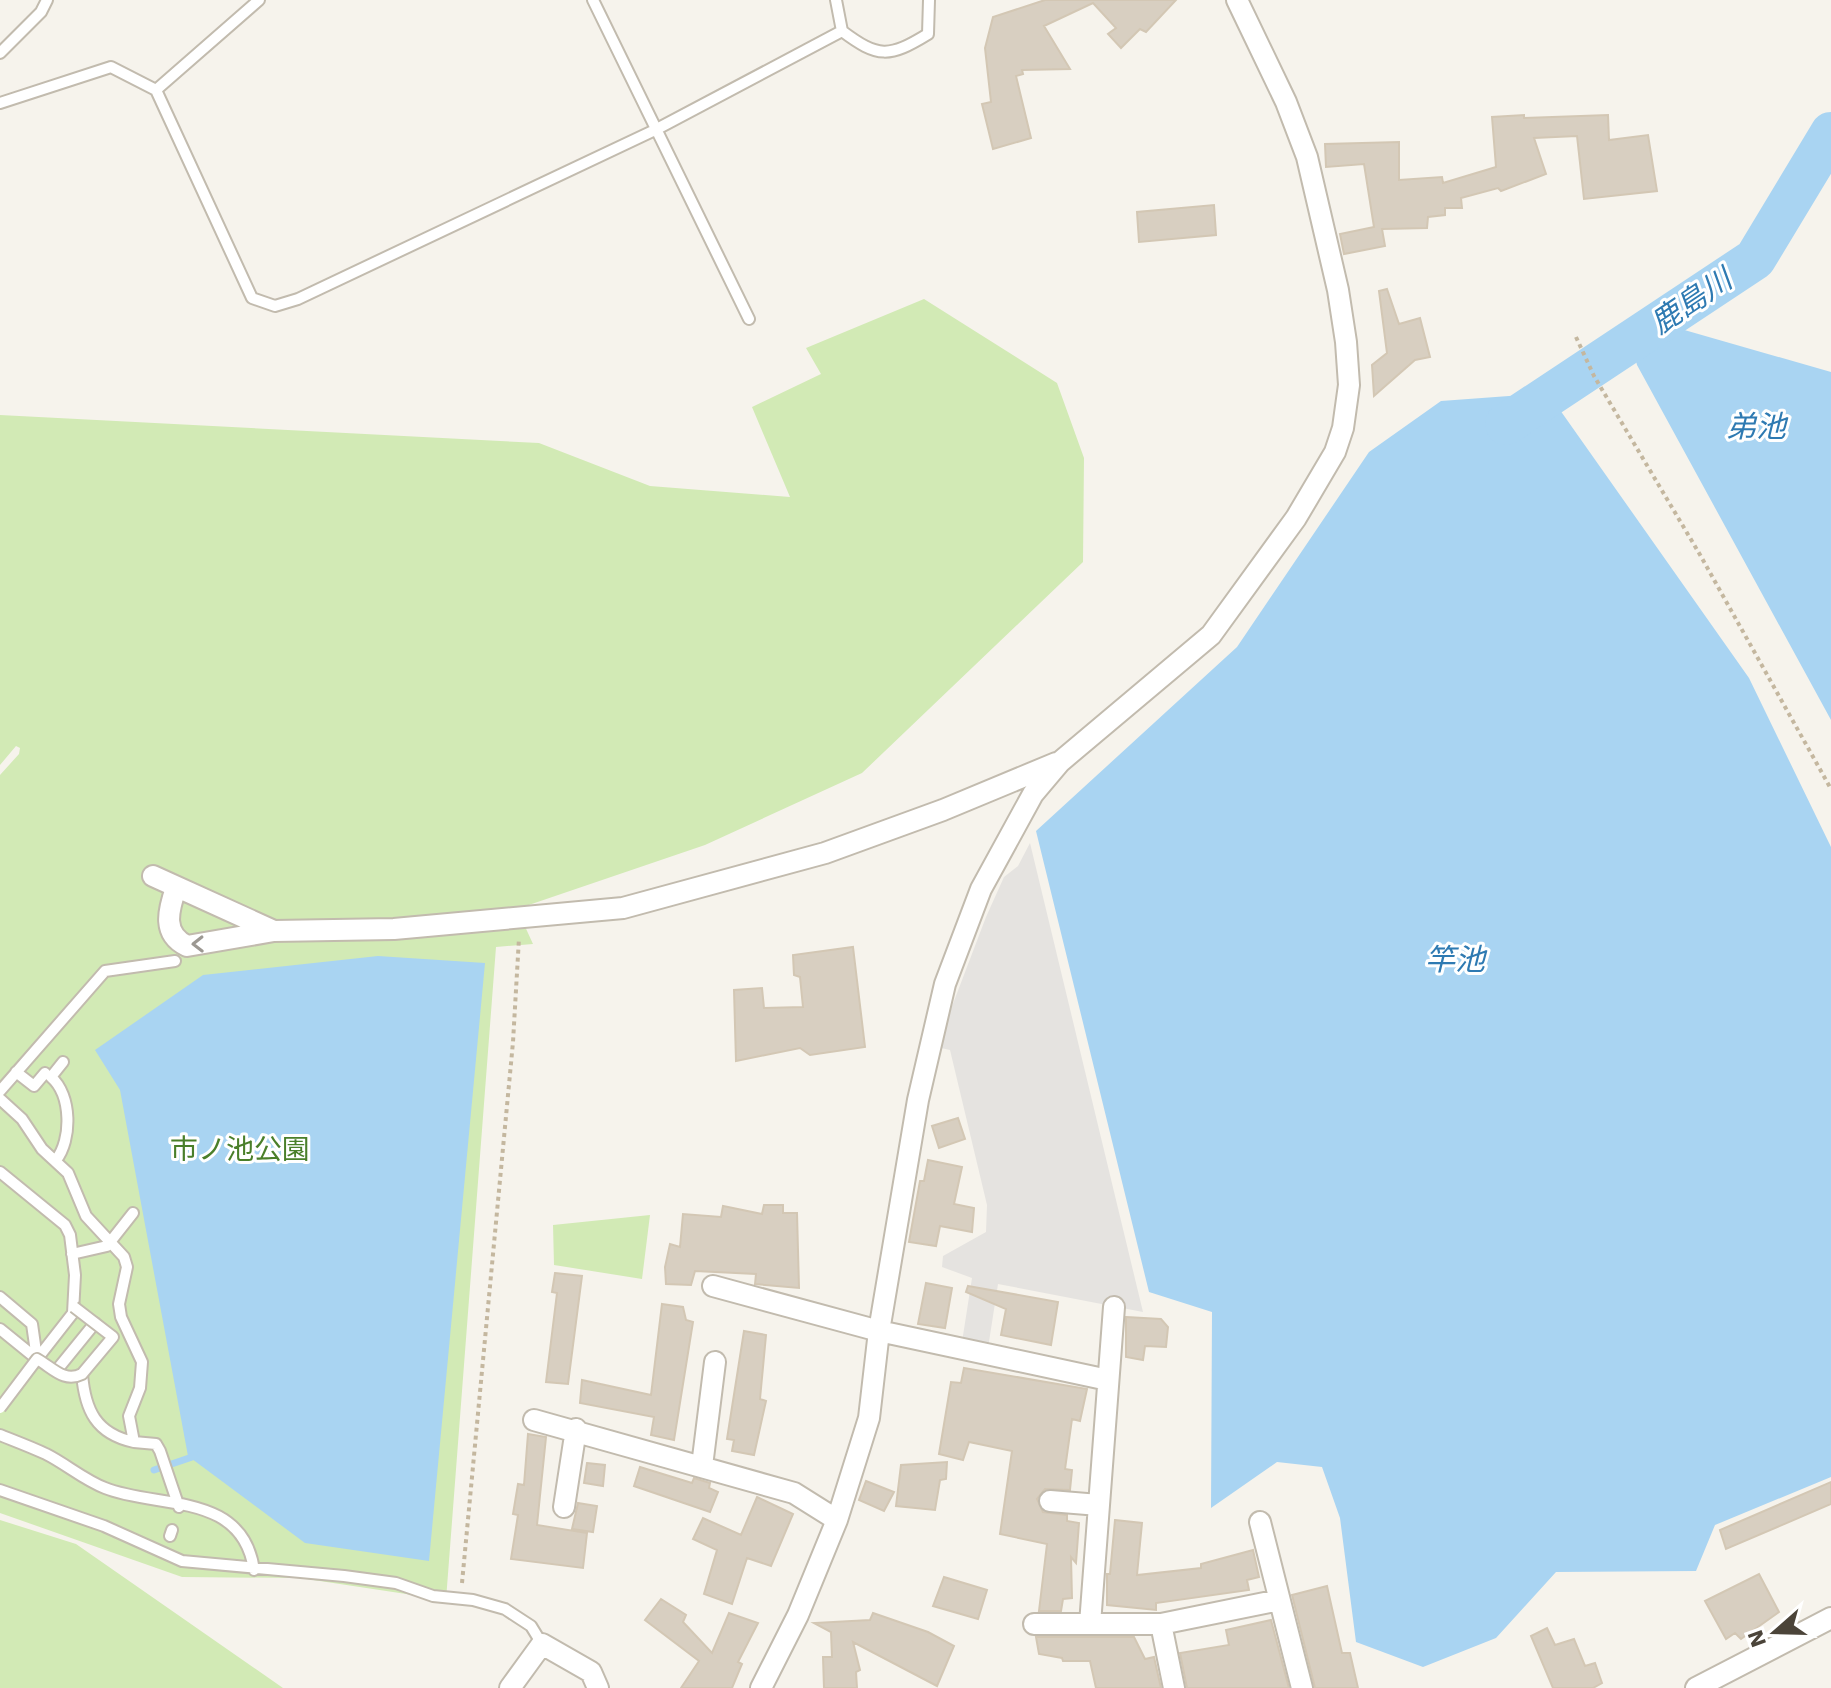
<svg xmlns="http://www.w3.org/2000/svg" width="1831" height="1688" font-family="'Work Sans','Noto Sans JP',sans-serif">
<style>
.green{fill:#d2eab5}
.parking{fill:#e5e3e0}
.water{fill:#a9d4f2}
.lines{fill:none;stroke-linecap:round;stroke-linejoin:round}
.stream{stroke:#a9d4f2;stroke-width:7}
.river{stroke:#a9d4f2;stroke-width:42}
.building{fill:#d8cfc1;stroke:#d3c7b4;stroke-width:2}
.lane-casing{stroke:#c2bbae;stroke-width:14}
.street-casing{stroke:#c2bbae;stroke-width:24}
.path{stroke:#c4b79f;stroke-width:4;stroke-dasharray:4 4;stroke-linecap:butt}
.lane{stroke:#fff;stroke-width:10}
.street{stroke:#fff;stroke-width:20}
.lane-bridge-casing{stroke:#c2bbae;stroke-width:14;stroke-linecap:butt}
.lane-bridge{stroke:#fff;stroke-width:10}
.oneway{stroke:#9c9892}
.labels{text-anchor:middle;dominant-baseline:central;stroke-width:6;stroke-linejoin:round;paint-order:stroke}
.park-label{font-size:28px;fill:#4a7f2a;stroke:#fff}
.water-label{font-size:30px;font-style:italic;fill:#2e7ab2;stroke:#fff}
</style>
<rect width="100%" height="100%" fill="#f6f3ec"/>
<path class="green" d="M924 299 1057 383 1084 458 1083 562 862 773 705 845 517 909 533 944 496 947 446 1600 300 1578 182 1577 0 1513V775L19 754 20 748 16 746 0 765V415L539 443 650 486 790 497 752 407 821 374 806 348Z
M650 1215 642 1279 554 1265 553 1225Z
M0 1520 76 1544 283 1688H0Z"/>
<path class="parking" d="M1030 843 1143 1312 998 1284 988 1348 962 1342 972 1278 942 1267 943 1256 986 1232 987 1205 950 1050 941 1048 951 1009 986 917 1004 877 1018 866Z"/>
<path class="water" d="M1667 325 1831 372V720L1637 365 1633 349Z
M1548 393 1749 678 1831 847V1477L1715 1525 1696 1571 1556 1572 1496 1638 1423 1667 1356 1642 1340 1518 1322 1467 1277 1462 1211 1508 1212 1312 1149 1292 1036 831 1237 647 1369 452 1441 401Z
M378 956 485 963 429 1561 305 1543 188 1456 120 1090 95 1050 203 975Z"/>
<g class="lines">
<path class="stream" d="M154 1470 198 1455"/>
<path class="river" d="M1506 424 1755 259 1831 133"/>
</g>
<path class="building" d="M1045 0H1176L1146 32 1140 29 1121 48 1108 34 1116 28 1093 3 1044 26 1070 69 1022 70 1023 74 1016 76 1031 138 993 149 982 104 991 102 985 48 993 17Z
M1524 115V118L1608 115 1609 140 1648 135 1657 191 1584 199 1577 136 1534 138 1546 174 1501 191 1498 188 1461 198 1462 208H1445V215L1428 217 1427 228 1382 229 1385 246 1344 254 1340 234 1374 227 1364 164 1326 167 1325 144 1399 142V180L1442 177 1443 183 1496 167 1492 117Z
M1214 205 1216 235 1139 242 1137 212Z
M1387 289 1399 324 1420 318 1430 357 1415 360 1374 396 1372 365 1387 353 1379 291Z
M853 947 865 1047 810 1055 800 1048 736 1061 734 990 762 988 764 1008 803 1007 800 977 794 975 793 955Z
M958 1118 965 1139 939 1148 932 1126Z
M928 1160 962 1167 954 1204 974 1208 972 1232 940 1226 936 1246 909 1242 920 1181H924Z
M764 1205H783V1213H797L799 1288 755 1284 756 1274 695 1271 691 1285 666 1284 665 1267 670 1244 680 1247 683 1214 721 1217 723 1206 762 1214Z
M555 1273 582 1276 568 1384 546 1382 557 1293 552 1292Z
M926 1283 952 1288 945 1328 918 1324Z
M968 1286 1058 1302 1051 1345 1001 1335 1006 1309 966 1292Z
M662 1304 683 1307 686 1320 693 1322 674 1440 651 1435 654 1417 580 1403 582 1380 651 1395Z
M1126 1317 1161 1319 1168 1327 1166 1347 1145 1346 1143 1360 1126 1357Z
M744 1331 766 1335 760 1399 766 1401 754 1455 732 1451 734 1440 727 1439Z
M964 1368 1087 1389 1080 1421 1072 1419 1065 1469 1072 1470 1070 1490 1045 1489 1037 1499 1043 1512 1067 1515V1521L1079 1523 1076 1563 1071 1557 1072 1598 1063 1599 1061 1611H1039L1047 1544 1000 1534 1012 1451 969 1442 963 1460 939 1454 951 1382 961 1383Z
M528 1434 546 1437 537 1525 587 1533 583 1568 511 1559 518 1515 513 1514 518 1484 524 1485Z
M947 1462 946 1479 940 1480 935 1510 896 1506 901 1465Z
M587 1463 605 1465 603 1486 584 1483Z
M640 1467 692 1483 694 1478 710 1483 709 1488 718 1492 710 1512 634 1486Z
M866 1481 894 1492 884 1511 859 1500Z
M1831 1482V1504L1726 1549 1720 1530Z
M757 1497 793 1514 771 1566 747 1558 732 1604 704 1594 717 1550 693 1539 703 1518 741 1535Z
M578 1503 597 1506 593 1532 572 1529Z
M1115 1520 1142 1523 1137 1575 1201 1568V1564L1253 1550 1259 1577 1247 1580 1249 1590 1156 1603V1610L1107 1605V1574H1110Z
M1759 1574 1779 1612 1741 1639 1735 1633 1726 1639 1705 1601Z
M944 1577 987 1590 978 1619 933 1606Z
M1327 1586 1342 1653H1350L1358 1688H1315L1292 1595Z
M661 1599 686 1615 683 1622 712 1653 729 1613 758 1623 738 1662 742 1664 732 1688H681L699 1661 645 1620Z
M873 1613 928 1632 954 1646 937 1686 853 1642 860 1670 856 1672 857 1688H824L823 1657H832L831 1632 814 1623 870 1620Z
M1271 1620 1289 1688H1187L1180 1653 1229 1645 1226 1630Z
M1547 1628 1555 1645 1574 1639 1585 1666 1595 1663 1602 1683 1593 1688H1553L1531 1636Z
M1036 1637H1134L1145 1659 1154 1657 1161 1688H1096L1090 1661H1063L1062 1658 1039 1654Z"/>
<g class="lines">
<defs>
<path id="lane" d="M593 0 749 319
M836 0 842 31C878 58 889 58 928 34L929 0
M0 53 41 12 47 0
M156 90 259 0
M0 103 111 67 156 90 252 298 275 306 298 299 655 130 842 31
M16 1072 34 1086 45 1073
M0 1091 105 971 175 961
M0 1099 22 1119 42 1149 68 1173 86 1216 124 1257 127 1267 119 1304 121 1317 142 1362 140 1388 129 1416 134 1442 156 1444 160 1451 179 1507
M56 1160C72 1140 72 1095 51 1077L63 1062
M0 1172 65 1225 70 1235 75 1275 73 1313 37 1359 0 1329
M72 1254 107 1246 133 1213
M0 1297 32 1324 37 1359
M56 1371 95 1323
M82 1374C85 1410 96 1434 134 1442
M0 1435C15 1441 31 1447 46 1454 66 1464 84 1480 105 1488 157 1509 243 1491 254 1570
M0 1490 104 1526 182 1561 344 1576 396 1583 433 1596 473 1600 505 1609 531 1626 542 1644
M170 1536 172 1530"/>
<path id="street" d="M153 876 274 931 394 929 623 908 825 853 943 810 1056 763
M176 888C168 911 162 934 187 946L274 931
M713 1286 879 1331 1108 1380
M534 1420 794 1493 837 1520
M702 1466 715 1362
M1050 1501 1099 1505
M564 1507 576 1429
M1260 1522 1302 1688
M1034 1624H1161L1279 1600
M1090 1624 1114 1307
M1161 1624 1174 1688
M510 1688 542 1644 591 1672 598 1688
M761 1688 798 1615 837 1520 869 1418 879 1331 918 1100 945 984 981 889 1033 794 1060 762 1211 635 1296 518 1335 452 1343 428 1349 385 1346 342 1338 290 1307 157 1286 102 1237 0
M1696 1688 1831 1618"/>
</defs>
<use href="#lane" class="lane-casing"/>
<use href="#street" class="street-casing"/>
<path class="path" d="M1576 337 1594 376 1699 553 1831 789
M462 1583 513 1042 519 938"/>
<use href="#lane" class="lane"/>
<use href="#street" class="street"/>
<defs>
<path id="lane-bridge" d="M0 1408 37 1359C53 1368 64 1383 82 1374L113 1337 74 1307"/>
</defs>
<use href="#lane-bridge" class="lane-bridge-casing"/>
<use href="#lane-bridge" class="lane-bridge"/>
</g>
<defs><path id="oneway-chevron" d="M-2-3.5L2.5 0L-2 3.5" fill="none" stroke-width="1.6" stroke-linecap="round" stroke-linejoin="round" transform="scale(2)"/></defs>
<use class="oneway" href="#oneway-chevron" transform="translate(198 944) rotate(179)"/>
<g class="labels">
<g class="park-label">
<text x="240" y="1149">市ノ池公園</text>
</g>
<g class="water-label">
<text transform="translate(1691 301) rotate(-34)">鹿島川</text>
<text x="1756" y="426">弟池</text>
<text x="1455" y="959">竿池</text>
</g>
</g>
<g transform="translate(1775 1632) rotate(250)" stroke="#ffffff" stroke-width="6" paint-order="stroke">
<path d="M0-6L14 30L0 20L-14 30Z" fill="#4b4439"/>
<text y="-12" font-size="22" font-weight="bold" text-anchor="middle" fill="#4b4439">N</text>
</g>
</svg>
